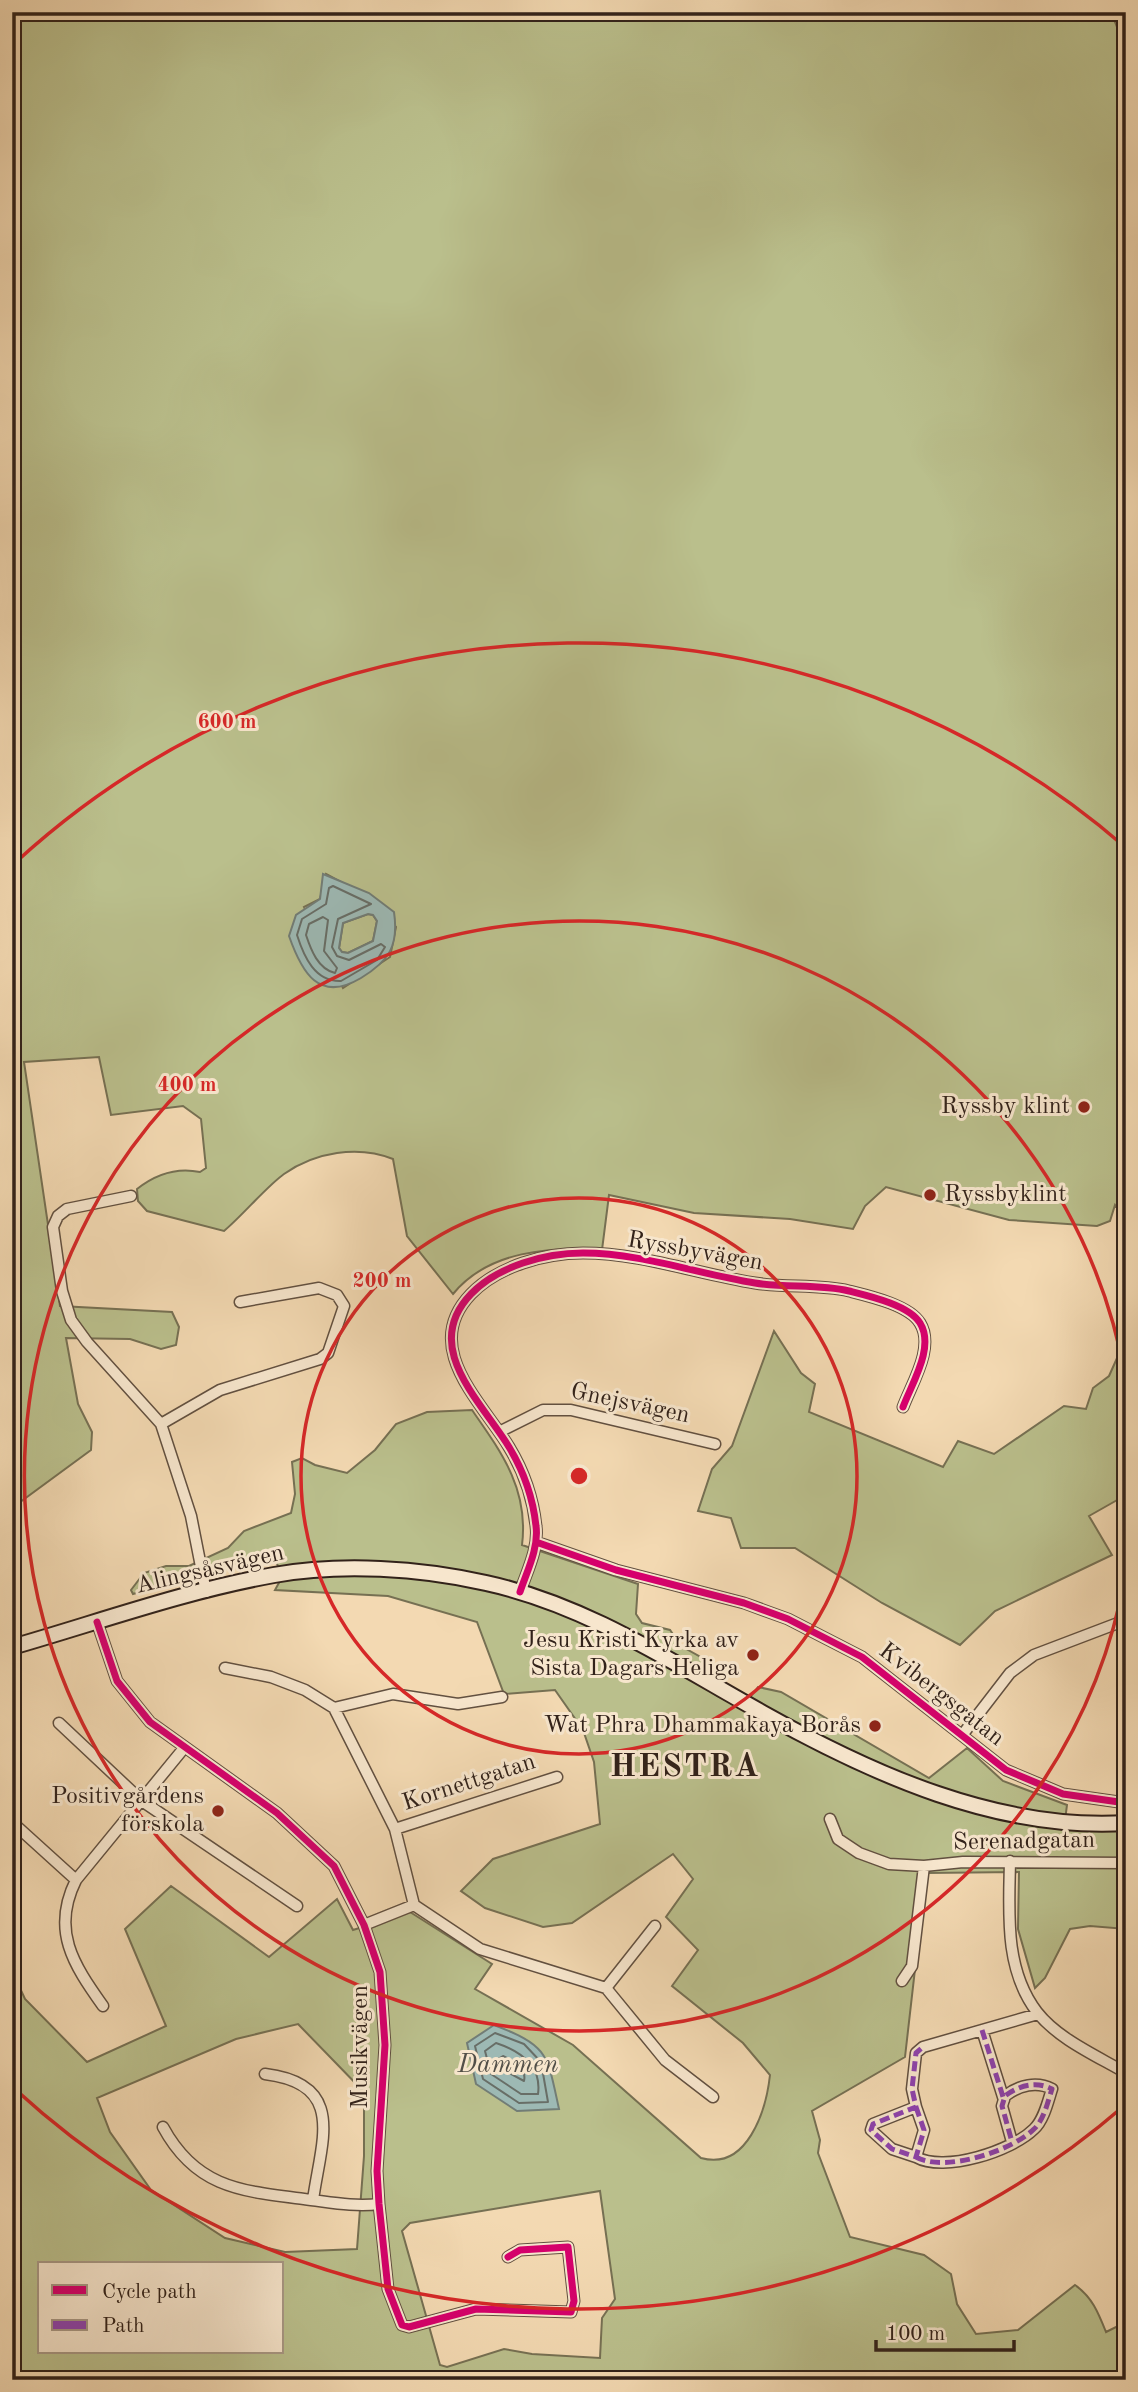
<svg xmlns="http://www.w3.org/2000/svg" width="1138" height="2392" font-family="'Old Standard TT',serif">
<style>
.green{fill:#babf8c;stroke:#767053;stroke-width:2;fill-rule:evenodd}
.water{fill:#9db9b4;stroke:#727d76;stroke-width:2;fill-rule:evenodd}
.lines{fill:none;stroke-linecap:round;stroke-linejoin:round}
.shore{stroke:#686e67;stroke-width:2}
.minor-casing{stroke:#625040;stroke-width:13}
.tertiary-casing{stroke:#625040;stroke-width:16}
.secondary-casing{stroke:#32221a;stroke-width:18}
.minor{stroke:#f7e6cd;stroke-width:10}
.tertiary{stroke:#f7e6cd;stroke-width:12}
.secondary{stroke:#f7e6cd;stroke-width:14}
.quiet{stroke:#8e44ad;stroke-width:5;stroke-dasharray:10 5;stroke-linecap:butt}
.cycleway-casing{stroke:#f7e6cd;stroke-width:11}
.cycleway{stroke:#d6006c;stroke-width:7}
.ring{fill:none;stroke:#d62828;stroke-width:3.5}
.poi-dot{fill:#8f2418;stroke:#f7e6cd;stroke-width:2.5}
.labels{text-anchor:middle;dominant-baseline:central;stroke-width:6;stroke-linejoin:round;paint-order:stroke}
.poi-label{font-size:24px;fill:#32221a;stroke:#f7e6cd;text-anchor:end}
.street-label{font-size:24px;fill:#32221a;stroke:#f7e6cd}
.water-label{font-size:26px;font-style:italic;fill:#524f48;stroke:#f7e6cd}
.district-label{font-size:32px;font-weight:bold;letter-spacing:2px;fill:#32221a;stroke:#f7e6cd}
.centre{fill:#d62828;stroke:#f7e6cd;stroke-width:3.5}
.ring-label{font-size:21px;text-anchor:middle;font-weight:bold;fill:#d62828;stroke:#f7e6cd;stroke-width:6;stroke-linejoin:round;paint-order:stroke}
</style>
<rect width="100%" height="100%" fill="#f3d9b2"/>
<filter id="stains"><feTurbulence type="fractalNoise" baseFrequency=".00286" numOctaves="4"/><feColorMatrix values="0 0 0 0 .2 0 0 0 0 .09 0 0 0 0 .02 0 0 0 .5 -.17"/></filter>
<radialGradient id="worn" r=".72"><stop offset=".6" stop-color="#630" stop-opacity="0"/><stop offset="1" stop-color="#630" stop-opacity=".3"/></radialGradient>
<path class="green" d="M12 12H1111L1126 49V1221L1115 1205 1110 1221 1097 1226 1009 1220 886 1187 865 1206 853 1229 790 1219 694 1213 609 1195 602 1250C550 1247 489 1250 453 1294L407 1236 393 1159C358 1145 315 1152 284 1174 266 1187 243 1215 224 1231L147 1211 138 1201 137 1189C156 1174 176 1167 200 1172L206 1168 201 1119 183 1106 111 1115 99 1057 24 1062 60 1306 172 1312 179 1327 176 1345 161 1349 130 1339 66 1338 78 1404 92 1432 91 1450 12 1508ZM326 874 345 884 396 927 390 957 343 988 304 907 320 899Z
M368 914 373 915 377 921 373 941 348 953 342 952 339 948 343 923Z
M774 1331 801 1373 815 1384 809 1412 943 1467 958 1441 994 1454 1064 1406 1086 1409 1093 1388 1109 1376 1126 1338V1495L1089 1516 1112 1555 995 1611 960 1645 882 1603 795 1548H741L731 1518 698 1511 712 1469 732 1446Z
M472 1410C502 1453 529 1490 522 1545L638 1584 636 1614 642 1623 670 1630 681 1646 706 1660 699 1683 717 1696 742 1708 758 1687 781 1692 929 1778 967 1748 1003 1781 1067 1805 1064 1828 1126 1830V1929L1090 1926 1070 1929 1045 1978 1035 1988 1018 1929 1019 1872 926 1873 905 2057 812 2111 820 2140 818 2153 850 2237 924 2255 951 2274 957 2304 976 2334 1018 2330 1075 2285C1092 2297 1098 2312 1106 2332L1126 2322V2380H12V1971L25 1999 87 2062 166 2026 125 1929 171 1886 269 1957 337 1899 353 1930 410 1912 492 1964 475 1989 573 2045 701 2158C747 2171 766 2111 770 2075L743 2043 672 1986 698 1950 666 1917 693 1879 673 1854 572 1923 543 1927 485 1908 461 1891 493 1859 600 1824 594 1762 583 1730 555 1690 504 1694 477 1622 388 1596 275 1590 281 1579 277 1563 261 1556 133 1594 131 1590 144 1573 166 1566H189L228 1548 244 1531 291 1513 295 1494 292 1462 302 1458 315 1465 347 1473 375 1450 396 1424 427 1412ZM298 2024 364 2092V2156L357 2249 285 2252 225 2238 151 2190 110 2132 97 2098 236 2039ZM600 2191 615 2299 602 2318 600 2358 532 2354 504 2349 447 2367 440 2365 402 2231 410 2223ZM40 2264H282V2352H40Z"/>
<path class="water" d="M323 874 369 893 394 912C399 946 389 961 361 978 319 1003 302 973 289 936L296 915 320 899ZM368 914 373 915 377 921 373 941 348 953 342 952 339 948 343 923Z
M494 2025C549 2046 547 2054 559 2109L517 2111 476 2084 467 2043Z"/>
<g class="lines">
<path class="shore" d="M333 886 371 904 338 919 332 947 337 956 349 960 381 944 385 947 377 960 341 981C315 982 304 957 297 935L302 919 326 904 329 888Z
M323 917 328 920 324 951 337 968 335 973C318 969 311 950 306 935L309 924Z
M495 2033 524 2044 541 2062 548 2102 519 2103 483 2079 475 2046Z
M496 2043C520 2051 542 2065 538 2094H521L491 2074 485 2051Z
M503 2056C514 2061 527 2068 524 2081L500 2068 498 2059Z"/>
<defs>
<path id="minor" d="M131 1196 67 1209 58 1216 53 1227 62 1291 71 1320 87 1342 161 1424 191 1516 206 1592
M161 1424 220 1390 320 1359 328 1353 344 1306 337 1295 319 1288 240 1302
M499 1432 543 1410H571L715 1444
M536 1542 616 1570 744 1603 788 1619 862 1657 1006 1770 1063 1794 1126 1803
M520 1592C527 1571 539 1548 536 1526 533 1498 523 1470 509 1447 481 1401 420 1347 471 1294 498 1266 545 1253 583 1253 641 1253 698 1274 755 1283 786 1288 819 1284 849 1291 869 1296 909 1305 920 1323 935 1347 912 1383 903 1407
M97 1622 117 1681 150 1722 277 1813 334 1866 364 1925 380 1972 385 2045 377 2171 379 2204 388 2289 402 2325 409 2327 476 2309 571 2312 574 2301 568 2247 520 2250 508 2257
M225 1668 271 1677 305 1690 334 1708 395 1829 414 1905
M334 1708 393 1694 458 1704 502 1697
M59 1723 142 1801 297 1906
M963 1734 1010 1673 1034 1655 1126 1620
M830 1819 838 1839 859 1853 889 1864 924 1866 963 1862 1126 1863
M12 1822 76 1880
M395 1829 557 1777
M1010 1861C1009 1912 1004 1969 1037 2012 1058 2039 1097 2056 1126 2073
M364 1925 414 1905 480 1949 606 1988 665 2060 713 2097
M902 1981 912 1966 924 1866
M606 1988 655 1926
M103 2006C73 1964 51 1930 76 1880L184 1748
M982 2030 1004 2100
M265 2074C347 2084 321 2141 313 2200
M916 2107 924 2130 916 2157 892 2149 871 2130 873 2124 916 2107 912 2089 916 2053 923 2047 1038 2014
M163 2127C196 2188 241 2191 304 2199 330 2202 353 2207 379 2204
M916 2157C944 2173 1012 2151 1034 2129 1044 2120 1048 2101 1052 2089 1037 2081 1019 2085 1005 2096L1002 2106 1012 2142"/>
<path id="tertiary" d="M1123 12 1126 18"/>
<path id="secondary" d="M12 1647C99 1622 185 1591 274 1575 341 1563 420 1568 486 1583 587 1605 673 1663 763 1713 872 1774 998 1831 1126 1823"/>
</defs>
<use href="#minor" class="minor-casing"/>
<use href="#tertiary" class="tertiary-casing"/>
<use href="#secondary" class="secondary-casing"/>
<use href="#minor" class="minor"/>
<use href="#tertiary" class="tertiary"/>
<use href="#secondary" class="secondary"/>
<path class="quiet" d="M982 2030 1004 2100
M916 2107 924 2130 916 2157 892 2149 871 2130 873 2124 916 2107 912 2089 916 2053 923 2047
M916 2157C944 2173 1012 2151 1034 2129 1044 2120 1048 2101 1052 2089 1037 2081 1019 2085 1005 2096L1002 2106 1012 2142"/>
<defs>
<path id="cycleway" d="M536 1542 616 1570 744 1603 788 1619 862 1657 1006 1770 1063 1794 1126 1803
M520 1592C527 1571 539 1548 536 1526 533 1498 523 1470 509 1447 481 1401 420 1347 471 1294 498 1266 545 1253 583 1253 641 1253 698 1274 755 1283 786 1288 819 1284 849 1291 869 1296 909 1305 920 1323 935 1347 912 1383 903 1407
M97 1622 117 1681 150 1722 277 1813 334 1866 364 1925 380 1972 385 2045 377 2171 379 2204 388 2289 402 2325 409 2327 476 2309 571 2312 574 2301 568 2247 520 2250 508 2257"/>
</defs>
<use href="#cycleway" class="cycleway-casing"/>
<use href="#cycleway" class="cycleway"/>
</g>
<g class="ring">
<circle cx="579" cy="1476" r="278"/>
<path d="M1126 1572A555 555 0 1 1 1126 1380"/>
<path d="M1125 2105A833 833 0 0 1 16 2090M16 862A833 833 0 0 1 1125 847"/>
</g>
<g class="poi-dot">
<circle cx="1084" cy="1107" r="7"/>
<circle cx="930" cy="1195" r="7"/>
<circle cx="753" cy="1655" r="7"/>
<circle cx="875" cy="1726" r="7"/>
<circle cx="218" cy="1811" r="7"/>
</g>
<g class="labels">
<g class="poi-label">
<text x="1070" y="1107">Ryssby klint</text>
<text x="944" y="1195" text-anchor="start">Ryssbyklint</text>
<text x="739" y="1641">Jesu Kristi Kyrka av<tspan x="739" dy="28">Sista Dagars Heliga</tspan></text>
<text x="861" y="1726">Wat Phra Dhammakaya Borås</text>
<text x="204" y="1797">Positivgårdens<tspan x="204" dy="28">förskola</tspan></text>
</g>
<g class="street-label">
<text transform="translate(695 1252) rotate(10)">Ryssbyvägen</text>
<text transform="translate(630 1404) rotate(12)">Gnejsvägen</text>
<text transform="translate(210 1570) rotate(-13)">Alingsåsvägen</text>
<text transform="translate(941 1695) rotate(38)">Kvibergsgatan</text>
<text transform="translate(469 1783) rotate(-18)">Kornettgatan</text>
<text transform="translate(1024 1842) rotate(-1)">Serenadgatan</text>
<text transform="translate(361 2047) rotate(-90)">Musikvägen</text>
</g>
<g class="water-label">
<text x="508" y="2065">Dammen</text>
</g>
<g class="district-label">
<text x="685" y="1768">HESTRA</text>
</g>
</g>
<circle cx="579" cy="1476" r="10" class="centre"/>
<g class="ring-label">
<text x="227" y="728">600 m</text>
<text x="187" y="1091">400 m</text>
<text x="382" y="1287">200 m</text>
</g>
<rect width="1138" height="2392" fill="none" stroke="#f3d9b2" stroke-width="42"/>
<rect x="14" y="14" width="1110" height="2364" fill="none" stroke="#32221a" stroke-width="3.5"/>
<rect x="21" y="21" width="1096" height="2350" fill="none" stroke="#32221a" stroke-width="2"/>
<rect x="38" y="2262" width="245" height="91" fill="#f7e6cd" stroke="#a89885" stroke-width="2"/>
<rect x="52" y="2285" width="35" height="10" fill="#d6006c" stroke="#a89885" stroke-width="2"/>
<text x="102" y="2298" font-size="21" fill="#32221a">Cycle path</text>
<rect x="52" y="2320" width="35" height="10" fill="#8e44ad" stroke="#a89885" stroke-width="2"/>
<text x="102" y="2332" font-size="21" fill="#32221a">Path</text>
<path d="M876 2340v10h138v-10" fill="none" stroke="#32221a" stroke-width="3.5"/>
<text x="886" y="2340" font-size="21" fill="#32221a" stroke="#f7e6cd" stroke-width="5" paint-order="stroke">100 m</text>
<rect width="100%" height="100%" filter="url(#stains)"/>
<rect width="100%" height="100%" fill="url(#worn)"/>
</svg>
